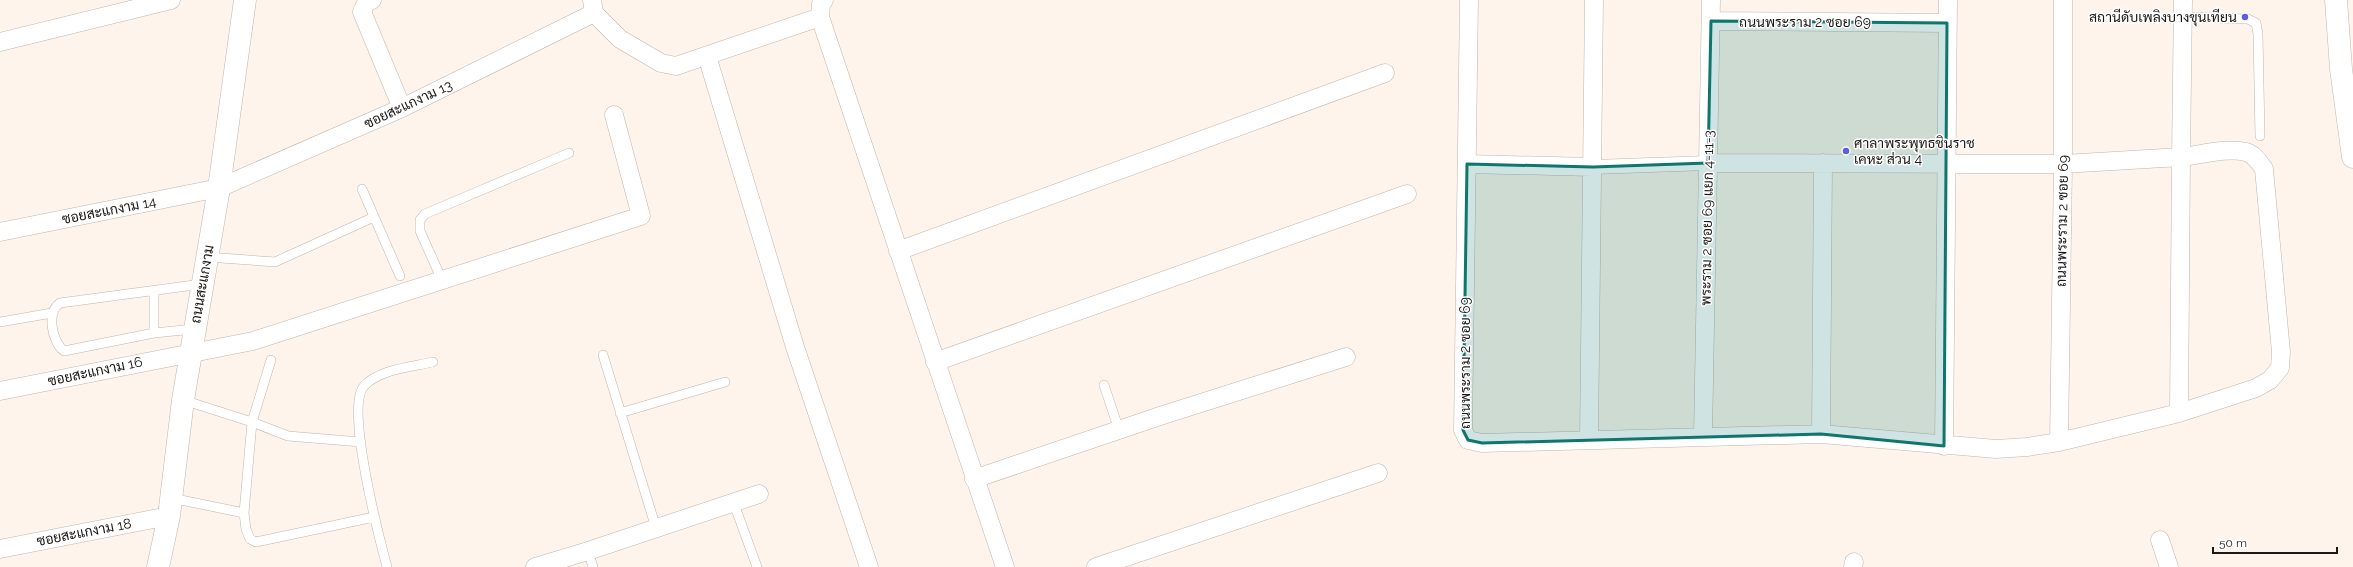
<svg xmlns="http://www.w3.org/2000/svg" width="2353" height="567" font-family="Raleway,Sarabun,sans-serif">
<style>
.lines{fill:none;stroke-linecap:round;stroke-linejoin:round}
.service-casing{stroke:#c0b4aa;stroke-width:10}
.pedestrian-casing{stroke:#c0b4aa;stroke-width:15}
.minor-casing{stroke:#c0b4aa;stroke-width:19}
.tertiary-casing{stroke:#c0b4aa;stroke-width:23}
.service{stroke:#fff;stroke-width:9}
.pedestrian{stroke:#fff;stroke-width:14}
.minor{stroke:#fff;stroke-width:18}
.tertiary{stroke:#fff;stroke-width:22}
.marked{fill:#0f766e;fill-opacity:0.2;stroke:#0f766e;stroke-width:3;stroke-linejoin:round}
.poi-dot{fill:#605ed7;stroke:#fff;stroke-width:1.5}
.labels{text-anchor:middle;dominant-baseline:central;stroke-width:3;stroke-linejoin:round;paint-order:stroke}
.poi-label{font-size:14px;fill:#1c1815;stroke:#fff;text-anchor:end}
.street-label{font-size:14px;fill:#1c1815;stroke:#fff}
</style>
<rect width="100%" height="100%" fill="#fef4ec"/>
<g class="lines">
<defs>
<path id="service" d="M2182 17 2248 19 2256 23 2258 34 2260 136
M362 189 400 276
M207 257 275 262 374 217
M442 280 420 231V220L425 214 569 153
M0 322 52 313
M194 329 154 333 64 351C52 342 46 312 60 303L202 284
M154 333V291
M603 355 656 528
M271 360 252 422 244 513 246 529 250 539 256 542 374 517
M1104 385 1119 430
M183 400 252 422 288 436 361 442
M620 413 725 382
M171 498 244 513
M733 501 757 567
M588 551 593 567
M387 567C379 537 345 407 364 386 379 369 412 367 433 362"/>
<path id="pedestrian" d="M1593 167 1708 163"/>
<path id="minor" d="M372 0 366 3 362 12 402 108
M592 0 594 13 620 39 661 63 676 66 820 17
M824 0 821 4 820 17 1005 567
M1469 0 1463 430 1468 440 1482 443 1821 434 1996 449 2027 447 2059 442 2179 413 2256 388 2270 380 2280 368 2281 352 2264 169C2259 162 2254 154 2246 152 2227 147 2200 155 2181 157L2183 0
M1711 21 1947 23
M0 42 171 0
M707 56 795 347 869 567
M1708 163 2063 164 2181 157 2179 413
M1467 164 1593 167
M0 232 219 188 402 108 594 13
M898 251 1385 73
M935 362 1407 194
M0 391 253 341 641 216 614 115
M1821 434 1823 163
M1703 436 1711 0
M1589 439 1594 0
M2059 442 2063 164V0
M1944 446 1948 0
M974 479 1163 415 1346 357
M2160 540 2169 567
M0 549 169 516
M535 567 588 551 759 494
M1096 567 1378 473
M1853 567 1854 562"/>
<path id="tertiary" d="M2336 0 2341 69 2353 157
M158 567 169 516 183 400 219 188 245 0"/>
</defs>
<use href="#service" class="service-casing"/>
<use href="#pedestrian" class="pedestrian-casing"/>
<use href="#minor" class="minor-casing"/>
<use href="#tertiary" class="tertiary-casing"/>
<use href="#service" class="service"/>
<use href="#pedestrian" class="pedestrian"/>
<use href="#minor" class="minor"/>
<use href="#tertiary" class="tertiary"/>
</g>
<path class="marked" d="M1711 21 1947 23 1944 446 1821 434 1482 443 1468 440 1463 430 1467 164 1593 167 1708 163Z"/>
<g class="poi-dot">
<circle cx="2245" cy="17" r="4"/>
<circle cx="1846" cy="151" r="4"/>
</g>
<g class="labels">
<g class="poi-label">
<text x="2237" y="17">สถานีดับเพลิงบางขุนเทียน</text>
<text x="1854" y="143" text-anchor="start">ศาลาพระพุทธชินราช<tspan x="1854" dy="16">เคหะ ส่วน 4</tspan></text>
</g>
<g class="street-label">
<text x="1805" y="22">ถนนพระราม 2 ซอย 69</text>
<text transform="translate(408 104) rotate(-25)">ซอยสะแกงาม 13</text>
<text transform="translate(109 210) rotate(-11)">ซอยสะแกงาม 14</text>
<text transform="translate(1707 218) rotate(-89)">พระราม 2 ซอย 69 แยก 4-11-3</text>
<text transform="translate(2062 221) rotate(-89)">ถนนพระราม 2 ซอย 69</text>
<text transform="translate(202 284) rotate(-80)">ถนนสะแกงาม</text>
<text transform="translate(1465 363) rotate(-90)">ถนนพระราม 2 ซอย 69</text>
<text transform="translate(95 371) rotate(-12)">ซอยสะแกงาม 16</text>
<text transform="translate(84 532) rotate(-11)">ซอยสะแกงาม 18</text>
</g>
</g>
<path d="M2213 547v6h124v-6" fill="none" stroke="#1c1815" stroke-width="2"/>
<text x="2219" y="547" font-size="12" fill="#1c1815" stroke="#ffffff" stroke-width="3" paint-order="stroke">50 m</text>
</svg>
